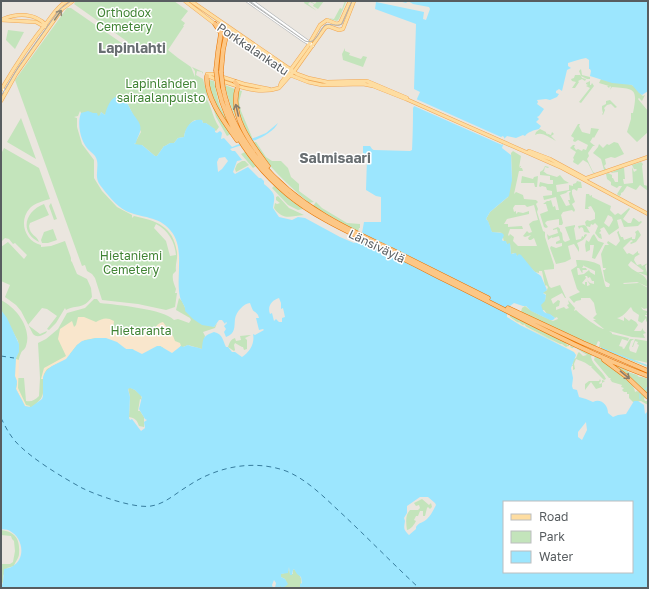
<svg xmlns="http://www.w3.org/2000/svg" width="649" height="589" font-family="'Golos Text',sans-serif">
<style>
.green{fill:#c3e4bb;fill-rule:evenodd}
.sand{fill:#f9e6cc}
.water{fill:#9ce6fe;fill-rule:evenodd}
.pier{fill:#ebe6df}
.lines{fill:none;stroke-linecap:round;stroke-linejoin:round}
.stream{stroke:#9ce6fe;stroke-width:1}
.ferry{stroke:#377c9d;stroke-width:1;stroke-dasharray:5 4;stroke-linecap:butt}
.minor-casing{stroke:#b0b4b7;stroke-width:3}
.major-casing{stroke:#f0a654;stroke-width:4}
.highway-casing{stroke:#e97402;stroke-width:5}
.minor{stroke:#fff;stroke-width:2}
.major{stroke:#fedda1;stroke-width:3}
.highway{stroke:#fcc786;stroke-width:4}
.tram{stroke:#afb0b0;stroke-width:1}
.highway-bridge-casing{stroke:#e97402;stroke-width:5;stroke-linecap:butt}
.highway-bridge{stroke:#fcc786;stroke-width:4}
.oneway{stroke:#928a77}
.oneway2{stroke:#897d6b}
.labels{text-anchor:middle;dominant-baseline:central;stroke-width:3;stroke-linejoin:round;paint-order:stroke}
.park-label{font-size:12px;fill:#408334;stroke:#fff}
.street-label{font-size:12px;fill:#585d60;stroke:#fff}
.quarter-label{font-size:14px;font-weight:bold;fill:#696f72;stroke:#fff}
</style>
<rect width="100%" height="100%" fill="#ebe6df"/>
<path class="green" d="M76 1H174L188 11 181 20 185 23 183 26H184L168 50 178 58 191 67 195 77V71L192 67 203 72 202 74V72L197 71 196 75 203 79 209 101 205 93 203 94C211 102 212 117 219 127L216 131 206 123H203L202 120C201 120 195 120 195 120 190 122 184 132 184 137L178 138 174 143H170L165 146H164L157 156H155L142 145 137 146 134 144 136 143V141L141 132 127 102 105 115 101 112 100 116H97V113L81 115V113L80 111 78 116 74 117 77 118V127L82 144 94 160V178L102 191 117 207 132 215V218L134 216C157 221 173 226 177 252 178 259 175 264 176 271L173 274C172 280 174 284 176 289L175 293H177L175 307 166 310 138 304 102 300 95 278 92 274 87 271 85 265 82 266 15 80 67 8H71L126 46 128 42 74 4ZM156 224C168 230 175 242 176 255L170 256 166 241 154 228Z
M305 1H310L315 4 317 1H324L318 9 313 6 314 4 310 2 308 4 317 11 304 3Z
M345 1 346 2 339 19 337 21 327 18 334 19 340 8 342 9Z
M8 30 24 32 15 49 6 40Z
M345 48V51L350 53 349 55 361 59 363 56 367 57 363 67 343 60 342 54Z
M581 69 582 75 590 77V79H587L581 76 582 78 586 79 585 81 582 79 578 81 579 82 575 88H572L576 82 572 81 571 79 574 78 575 75H580L581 76 579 71Z
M204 79 206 85 231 134 227 136 216 117Z
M601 79C609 81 627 82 634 86 637 88 639 93 643 96L645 95 642 101 639 98 638 99 648 111V132L637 142 627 132 631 119V113H633C638 88 635 89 612 87L610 90 611 87 610 86 609 88 607 86H609L599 83Z
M209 80 214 81 219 104 232 131C223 116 209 98 209 80Z
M590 81V85H591L592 83 594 86 581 103 579 102 590 88 586 86 588 85 586 84V83Z
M225 85 235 89C230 106 240 123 246 138 237 121 229 105 225 85Z
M238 90 242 91 239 102 241 111 254 142H256L266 157 272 161H281L288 168 291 177 299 184V191L314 202 309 203C281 179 258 157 243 123 240 116 237 109 237 102 236 98 238 94 238 90Z
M610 100 617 107 615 108 611 104 607 105 604 108 605 110 603 115 602 114 603 113 602 109V106L606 104V101Z
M21 118 36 159 7 142Z
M578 124H580L579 126 582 132 590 134 591 128 599 129 594 138 593 137 590 142 595 146H593L588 153 589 156 587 159 593 172H595L593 173 588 163 583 160 578 165 573 162 574 159 573 158 576 152 570 148 573 145H575L574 147 576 150 578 149 582 151 583 149 586 150 588 145 578 140 575 142 573 141 574 138 571 136Z
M540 129 546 132V134L547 133 548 135V134L551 135 552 132 554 134 551 136 556 141C550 138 542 131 535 135L536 132Z
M614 142 618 143 624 154 615 158 611 157 605 159 606 164 604 166 606 169 604 170 601 159 593 153 598 147 599 144 603 148 607 144 609 145Z
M4 148 39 168 50 199C43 201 35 203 30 208 18 221 25 241 41 245V247L51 246 65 241 71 258V261L72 262 77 274 87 279 91 288 92 297C83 310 77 304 66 310L65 308 56 323 49 330 47 329 57 316 47 309 42 308 28 325 40 334 47 331 46 333C41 336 37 338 33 334L21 311 16 305 5 297 10 285 1 281V247L8 242 24 259 27 255 15 243 13 244 9 239 5 238 1 242V154Z
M513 151 521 156 519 168 520 166H521L520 168H522L523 171H519L514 194 516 192 523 195 524 199 536 200 538 202 536 204 538 209 537 212 543 231 545 232V237L554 265V269L544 270 549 286 551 288 560 285 566 298H565L562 293 551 299 553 304 558 300 560 301 559 306 556 307V310L564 307 566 309 569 308 567 305 569 304 568 300 575 308 574 311 576 310C580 314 598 328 604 329L593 320H596L593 318 597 314 596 313 594 303 590 298H581V300L576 301 574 303 569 297 580 292 577 289 571 270 577 266 576 260C584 260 593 261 600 265L605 285 606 287H609L610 284 605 281 603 270H605L606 268H603L601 254 605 245H609L607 243 608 241 616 246 620 241 617 232 619 231V233L621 237H623L624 240 632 237V239H635L636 234 635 232 638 230 641 235 636 242 631 244 630 243 633 241 631 240 623 248 627 254 629 253 633 255 638 251V253L640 254 635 257 634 260 637 265 641 264 642 266 648 263 645 266 648 276 637 272H642L644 271 631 261 628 265C636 275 648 272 648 287L637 282 623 283 624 284 639 283 648 288V308L644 309 641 307 643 310 647 311 648 309V313H646L648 315H645V316L648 317V326V323L646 321V318L642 323 638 321 639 315 633 311 631 307C626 312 623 317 617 318L624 321V317L629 321 631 319 636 322 638 325 634 331H641L643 328V330L646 333 643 334 645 338 632 337 609 331 612 333V334L629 338 628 341 622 339 619 346 623 347 622 348 624 349 630 339H634L631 341 629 348 630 351 636 353 639 345 637 344 638 342 635 341 633 347H632L635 339 647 341 648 340V363L640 361 633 360 647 365 648 367 601 349V347H599L600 342 598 341 596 346 592 345 521 312 522 308 525 306C533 313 543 316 553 321L558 319 557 317 555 318 551 315 547 314 544 310H542L545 314 541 312 539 304 545 300 546 294 543 293V292L547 290 548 287 546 285 545 286 542 271H539V273L535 272 514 253 511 254 510 244H507L505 241 504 242 502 233C500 232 493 233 492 232 489 229 490 222 486 219L490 212 508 197 512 177 511 153ZM515 205H525L527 207 534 205 538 220 533 221 529 224 532 232 529 233 527 231 523 236 525 237 531 235 528 238 529 240H531L534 238 537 246H518L513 241 514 237 510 234 509 236 508 235 510 229H523L522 226 508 227V224H504L507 219 529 214V211L523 213 518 212 516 214V211L514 212 513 208ZM584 265V266L595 271V275L590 272 589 270 584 274 578 275 577 268H579L582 273 583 272 582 271 583 270H587L586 268H582ZM585 276H587L588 278 590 277 592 281H594V284L590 283 587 280 590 285 587 286V282H585V285L582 283 586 278Z
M245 152 256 166 253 168 241 154Z
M242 161H245L249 165 236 172 235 169 237 164Z
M641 162 643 164 642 166 644 185 648 186V191L640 185 636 190 627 186 623 192 621 193V195L619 196 617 194 622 186H619L617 188 611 185V182L607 179 606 174 608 173 612 175V178H613L615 182H618V172L610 173 621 168H624L625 179H623L624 184 633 183 632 167 634 172 637 170 636 169H634L632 165Z
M545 166 549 167 548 168 545 167 544 171H543L547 174 557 177 560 175 564 180 569 183 556 185 557 192 569 190V185L573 186V184L576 183 577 181 581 182 582 188H578L577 191 574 189 572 190V194L575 202 572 204 575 210 574 212 572 210 563 212 561 215 563 223 562 225H559V219L547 221 545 223 548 227 546 228 544 227 540 214 548 211 546 204H543L547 201H549L551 200 553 207 555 206 556 210H559L556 197 544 200 543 196 552 195V191L547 190 546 187 542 186 540 187 539 186 540 182 548 184H553V180H550V176L540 175V172L543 170ZM571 191 569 193 570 200H568L570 205 566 206 560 195 566 193 568 191Z
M522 176 533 179 534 177 538 176 537 187H535L534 183H521Z
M274 186 303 209 298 210 288 205 272 188Z
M586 194H589L590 196 592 195V197L611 206 610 210 615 215 618 213 621 215 629 208 630 209 623 219 628 223H631L633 218H634L639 222 641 221 642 222 638 226 624 227 621 219 617 220 619 228 609 235 604 227 600 229 601 231 599 233 601 234 602 239 599 238 595 233 598 226 595 223 593 225 591 224 590 227 586 226 590 233 584 232 583 228 581 227 579 229 578 226 584 225 586 226 585 222 587 220 590 221 595 219V213L591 206 588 207 589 209H585ZM608 215 612 217 613 220 609 227 604 223Z
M278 196 289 208 304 215C291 216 283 221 274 208L275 203 277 204 280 203 276 200V197Z
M316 202 322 208 347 223 360 224V228H359L358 232 313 206Z
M51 203 57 219 54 220 49 206Z
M44 204 49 215 30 223 29 226C30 236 37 235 39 242 19 232 25 211 44 204Z
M575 225V227L574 228 576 240 581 239 582 236 584 237V235L586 234 587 235 583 240 577 243 579 248V252L574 244 568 246 571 259 565 262 556 264 550 248 551 246 556 248 562 246V243L556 244V242L560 240 559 236 552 238V237L548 240 547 234 549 236 558 233 557 229 553 230V229L558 227 560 229V231L562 233 563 240 565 242 570 240 565 227Z
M53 229 57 240 48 243H42L41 240 44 232Z
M594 234 598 241 604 243 595 259 592 258 594 245H590V250L586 252 585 245 586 240 589 242 592 236Z
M179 298 182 301 187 312 214 327 217 323 215 328 203 332 205 336 202 349 188 345 183 347 69 354 43 377C43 395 46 396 31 408L25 406 16 389V358L19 349 18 341 1 310V300C17 308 32 329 26 346 25 350 22 350 21 353 17 361 18 370 17 378H24L26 401C32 402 35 400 39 396L40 378 38 343 46 339 58 329 67 313 85 308 94 299H97L100 303C117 305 164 309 174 320L178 319 189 323 191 320 190 318 176 310Z
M510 315 563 341 566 343 567 345 569 344V346L567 348 562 344H559L527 328 524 324 523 326 519 322 518 323 510 317Z
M250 335H251L245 338 247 340V349L244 350 243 347H242L235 343 234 345 235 350 234 351 228 347C230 342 230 340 235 338L236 341 241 340 240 336Z
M571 346 592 355 591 357C593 366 602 370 606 379L604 380 591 367 592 366H590C585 362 581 361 576 359L574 364 575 369 573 370V366H572L573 364 572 363 574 359 576 358 578 353 579 352 583 356 587 355 574 347 572 349 569 348Z
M595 356C605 361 635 381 635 392L637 391 642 394 647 399 644 398V399L645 401H648V405L641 401 633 402 629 398V394H627V392H624L622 390 624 388 621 387 622 385 612 382 610 379 611 378H609L594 360Z
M610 363 628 371V372L637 375 639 377H642L648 379V393H646V394H648V396Z
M600 379 601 381 599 383 600 384 602 383V380L605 381 602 383V387L596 389 591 382 585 390V384L589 381H599Z
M128 388H131L135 390 141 395 142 400 140 399 138 411H140L144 417V427L139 426C137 420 135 418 129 417L130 397Z
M422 499 429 505 431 503 432 507 430 509 428 507 427 508 425 516H423V511H420L418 516H416L414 520 416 521C414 525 411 529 407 530 406 523 405 515 410 510H418L420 508 419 505 416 506 414 503Z
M1 530C17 532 20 541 19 554 19 558 15 562 14 566L7 568 3 576V582L1 585V564H10L13 562 15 551 14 541 12 539 11 536 1 535Z
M289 567 290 574H293V570L294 569C301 577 303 578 300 588H280V586L287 584 285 579 281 577V574L288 572Z"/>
<path class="sand" d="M120 208C128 211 135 214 143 216 147 217 152 217 155 219 186 233 177 265 180 293L179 292C176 267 185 233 156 220 144 215 131 216 120 208Z
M507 312 509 317 517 322 566 347 568 346 576 350 577 354 576 355 571 350 565 348 548 338 520 325 507 317Z
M78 317H84L96 322C103 318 107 317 114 321 112 331 118 340 128 335 132 334 133 331 136 330 142 328 146 331 152 333 153 329 158 323 163 322L173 336 175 341 180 343 181 346 172 353 160 346 142 354 132 349H126L96 338 85 340 77 345 66 359 47 369 44 374 43 379H41L44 368 66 356 58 339 60 329 72 321 74 327 76 325Z
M16 359 19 360 18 388 26 405 30 406 29 408 25 406 16 389 17 384 15 377Z"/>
<path class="water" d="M399 1H648V91L642 95 639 93 632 85 612 83 590 76 591 71 590 69H589V60L586 58C579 59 575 61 568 63V66L571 68 567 70 562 91 559 89 556 91V93L559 94 557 97 550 100 546 99 537 100 538 102 537 104 544 109 539 116 537 117 539 119 536 122 541 126 539 129C534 130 528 132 525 136L523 135 516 138 507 136 505 138 502 148 511 155 512 180 509 196 490 212 486 219 488 221 492 232 502 233 504 235 502 240 503 241H506L507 244 510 243 511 254 516 253 517 256 519 254 521 255 534 271 541 276 547 290 543 293 546 295 545 301 541 305C543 311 543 313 550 314L555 318 553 320H550L531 311 526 306H523L514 303 510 306 507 315V317L520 325 574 352 576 355 571 368 573 378 572 386 573 389 577 390 579 397 586 399 593 402C601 398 608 405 608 413L613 417 618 415 626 414 634 401H638L644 405 645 414 648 411V588H300V584L302 583 301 577 297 574 294 569 293 570 292 575H290L289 567 288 573 281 574V577L285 579 288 584 286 586 282 588 280 586V588H275L276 583 274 580 272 585 273 588H1L3 582 4 569C7 568 10 568 13 566 26 558 23 538 10 531 8 529 4 530 1 529V310L7 318 19 344V352L16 358 15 376 17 381 16 389 22 400 25 406 31 407 42 399 43 396V377L46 371 52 366 66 359 77 345 82 341 96 338H106L117 342 126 349H132L142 354 157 346H160L172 353 181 346 183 347 188 345C192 347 197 347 202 349 203 338 203 336 214 332 223 334 223 341 226 347H228L232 352H235L242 357C250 352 255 343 253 334L255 335 264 330 263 329 259 330 256 318H259L258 315C252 308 254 314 250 303 244 303 236 312 235 319 234 327 236 333 226 337L224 332 226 329 224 326 227 323 226 322 225 324 222 320H219L214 327 202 325 193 319 185 311C186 306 181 302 180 297 175 275 186 248 170 230 159 216 141 218 126 211 116 206 107 194 100 185 93 176 101 165 95 156 93 153 89 151 87 148 80 139 77 123 81 113L88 111 93 113H97L98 116 100 115 101 112 105 115C107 106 114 88 126 101 128 104 130 109 132 112 134 116 139 121 140 125 142 132 137 137 136 143L134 144 142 145 155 156H157L164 146H165L170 143H174L178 138 184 137C185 127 192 118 202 120L203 123H206L215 129V132L217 133 220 131 222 133 221 139 224 138 232 147 266 133 278 123C271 137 245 144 230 149L232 151H235L242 160 237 161 233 172 235 174 248 167 259 178H261L264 181V184C276 194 275 195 273 208L279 217 292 220 298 217 305 218 340 237 354 243 358 241 362 233 364 222H381V197L376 196 366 190 367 158 364 157 365 154 363 153V146H370L374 150 410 151 412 150 413 108 420 92 414 89 416 24 375 9 376 2 424 12 423 19 426 20 430 9 429 7 413 4 408 1 406 3ZM225 157 228 161 222 169 218 172 217 162 219 158ZM279 298 281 303V309L283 308 285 317 282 318V322H279L276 319 274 321 272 313 270 314C267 306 272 300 279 298ZM130 388 135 390 142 397 139 409 145 419 147 420 144 422 145 428 141 431 132 419 130 420 129 418 130 397 128 389ZM586 422 587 430 582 440 578 437V432ZM420 497H428L435 503 436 505C433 511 431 515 427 519 423 523 419 522 416 527V529L409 535C403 529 404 528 405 521L404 518 407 513V506ZM504 502H632V572H504Z"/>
<path class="pier" d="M416 99 501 137 503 136 505 139 502 145 414 106 412 109 413 111 412 150H374L372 149 369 143 374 148H410L411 107Z"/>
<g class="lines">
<path class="stream" d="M602 348 648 366
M645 390 648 386
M640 394V399"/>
<path class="ferry" d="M1 356 14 358
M1 418C5 426 9 434 15 441 30 458 62 477 82 488 96 495 135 509 151 506 165 504 176 493 188 486 216 467 253 459 286 471 306 479 323 496 339 511 366 536 392 563 419 588"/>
<defs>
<path id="minor" d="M247 1 304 41 313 46
M252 1 313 45
M1 87 6 92"/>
<path id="major" d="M185 1 215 24 220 26 290 75 308 82 322 85 363 84 373 86 406 99 562 168 648 214
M191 1 297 74 308 78 327 82 367 81 407 98
M3 19C18 13 35 13 46 25
M1 20 36 22 45 27
M280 86 281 83 308 46 320 25 327 20 337 24 340 23 350 1
M269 89 244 84 213 74H207V76C230 83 255 96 279 88L295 70 325 28 328 26 339 30 343 29 354 1
M1 90C15 66 30 43 48 21 54 13 58 6 67 1
M1 101 16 74 62 9 73 1
M529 151 550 159 585 178
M584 179 648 157"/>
<path id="highway" d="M215 24 221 33 218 52 216 70
M221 72 223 50 227 31
M207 76C205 97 225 123 237 140
M235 82 238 86C228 115 252 145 268 166
M218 87C227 129 254 166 287 194 311 214 340 228 367 241 392 253 416 265 441 278 509 311 576 349 648 376
M223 88C234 142 276 186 322 214 344 228 369 239 392 250 424 266 456 282 488 298
M508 308 583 343 648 371
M604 360 627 377 648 397"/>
</defs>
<use href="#minor" class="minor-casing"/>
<use href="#major" class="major-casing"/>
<use href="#highway" class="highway-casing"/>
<use href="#minor" class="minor"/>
<use href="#major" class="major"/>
<use href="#highway" class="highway"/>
<path class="tram" d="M248 1 305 41C317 45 318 31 325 25 331 23 336 27 342 24L352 1
M1 96 19 66 60 9 71 1"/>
<defs>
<path id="highway-bridge" d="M216 70 218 87
M221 72 223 88"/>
</defs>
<use href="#highway-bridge" class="highway-bridge-casing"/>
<use href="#highway-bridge" class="highway-bridge"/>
</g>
<defs><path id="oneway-shaft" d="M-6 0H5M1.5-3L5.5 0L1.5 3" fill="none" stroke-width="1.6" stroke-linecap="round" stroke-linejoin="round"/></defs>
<use class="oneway" href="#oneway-shaft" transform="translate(58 15) rotate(-55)"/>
<g class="oneway2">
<use href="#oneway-shaft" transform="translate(237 110) rotate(-103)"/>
<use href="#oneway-shaft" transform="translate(625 375) rotate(40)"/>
</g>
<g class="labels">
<g class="park-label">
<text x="124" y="12">Orthodox<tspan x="124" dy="14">Cemetery</tspan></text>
<text x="161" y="83">Lapinlahden<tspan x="161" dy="14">sairaalanpuisto</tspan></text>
<text x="131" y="255">Hietaniemi<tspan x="131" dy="14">Cemetery</tspan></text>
<text x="141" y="330">Hietaranta</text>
</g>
<g class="street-label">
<text transform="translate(253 49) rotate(34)">Porkkalankatu</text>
<text transform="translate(377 246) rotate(26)">Länsiväylä</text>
</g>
<g class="quarter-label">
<text x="132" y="47">Lapinlahti</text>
<text x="335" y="157">Salmisaari</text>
</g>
</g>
<rect width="649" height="589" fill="none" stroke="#585d60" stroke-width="4"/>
<rect x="503" y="501" width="130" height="72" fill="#ffffff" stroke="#bcbebf"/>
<rect x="511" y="514" width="20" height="6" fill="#fedda1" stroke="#bcbebf"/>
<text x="539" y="521" font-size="12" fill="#585d60">Road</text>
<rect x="511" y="531" width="20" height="12" fill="#c3e4bb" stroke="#bcbebf"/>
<text x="539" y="541" font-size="12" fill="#585d60">Park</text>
<rect x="511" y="551" width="20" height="12" fill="#9ce6fe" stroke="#bcbebf"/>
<text x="539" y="561" font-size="12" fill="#585d60">Water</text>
</svg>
